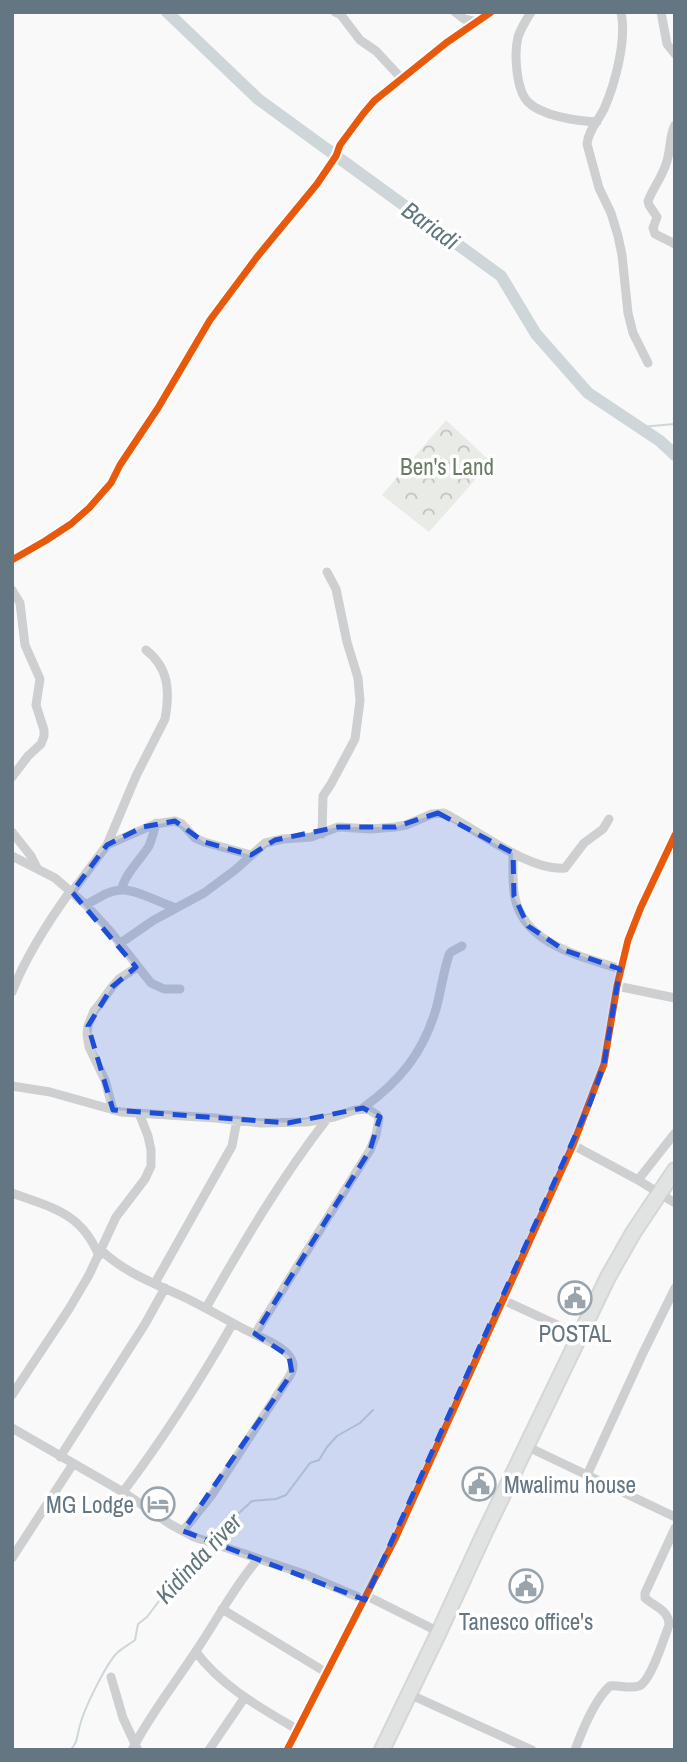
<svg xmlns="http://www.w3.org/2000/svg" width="687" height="1762" font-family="'Archivo Narrow',sans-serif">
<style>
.park{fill:url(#park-crowns)}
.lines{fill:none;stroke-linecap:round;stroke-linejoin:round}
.stream{stroke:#ced6d9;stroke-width:2}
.river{stroke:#ced6d9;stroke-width:12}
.highway-casing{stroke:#d5d6d6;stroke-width:18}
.minor{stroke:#cecfd0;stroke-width:9}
.highway{stroke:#e1e2e2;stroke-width:14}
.cycleway-casing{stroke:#fff;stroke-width:11}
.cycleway{stroke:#e8590c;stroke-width:7}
.marked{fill:#1d4ed8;fill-opacity:0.2;stroke:#1d4ed8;stroke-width:5;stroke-dasharray:14 9;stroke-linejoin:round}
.labels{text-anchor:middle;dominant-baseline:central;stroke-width:7;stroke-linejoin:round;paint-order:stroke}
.park-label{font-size:23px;fill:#687a64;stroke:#fff}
.poi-label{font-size:23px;fill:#657683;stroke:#fff}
.water-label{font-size:24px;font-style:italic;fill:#60757c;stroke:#fff}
</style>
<defs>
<pattern id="park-crowns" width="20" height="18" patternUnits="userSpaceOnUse" patternTransform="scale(1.75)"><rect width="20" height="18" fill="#e8ebe6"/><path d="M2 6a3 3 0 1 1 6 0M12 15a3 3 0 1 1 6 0" fill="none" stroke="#c0c3c0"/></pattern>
</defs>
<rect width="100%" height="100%" fill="#f9f9f9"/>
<path class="park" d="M446 420 491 462 429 532 382 495Z"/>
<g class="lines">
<path class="stream" d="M640 427 675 424
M211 1539 252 1501 276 1499 286 1495 310 1463 319 1460 327 1447 337 1436 360 1423 373 1410
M70 1750C78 1743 77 1735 80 1725 84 1709 106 1664 117 1653 122 1648 130 1644 135 1640L138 1624 147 1617 190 1560 204 1545"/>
<path class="river" d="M167 12 258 99 501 276 536 334 588 393 660 441 675 455"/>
<defs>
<path id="highway" d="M382 1750 439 1632 484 1534 608 1277 633 1233 675 1170"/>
</defs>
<use href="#highway" class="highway-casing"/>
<path class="minor" d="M335 12 341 15 360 40 376 51 402 79
M455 12 464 19 477 22
M531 12C526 20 521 28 518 37 514 53 516 90 528 102 542 116 577 121 597 122
M621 12C627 40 615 84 604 109 598 121 588 131 587 144L599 188 611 213 618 236 622 255 628 313 633 333 648 363
M661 12 667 44 675 54
M675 125C669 136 671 151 666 164 662 177 653 188 648 201L649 205 657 217 653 228 655 234 675 244
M12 560 45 541 71 524 89 508 111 483 120 465 158 408 210 320 257 257 317 184 336 156 340 145 363 114 374 101 446 43 491 12
M12 590 20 603 25 645 40 679 36 705 44 730V736L41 744 28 756 12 777
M12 832 31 856 37 868
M322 834 323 796 331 784 355 739 360 701 358 678 347 642 336 589 327 572
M107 845 136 776 165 719C170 691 169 668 146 650
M513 853C513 868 512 884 515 898 525 945 581 956 620 969
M12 856 55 878 86 905 110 931 151 983 164 989H180
M122 890C123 876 141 859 149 846 152 839 154 831 156 823
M72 892 107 845 155 824 175 821 182 824 195 838 204 842 251 855
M86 905C97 899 110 889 123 890 138 890 160 903 176 908
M119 944 154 920 204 893 235 870 265 843 283 839 311 837 338 827 371 829 395 827 406 825 432 814 444 813C476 829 530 872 565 868L584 843 603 829 609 819
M617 986 675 998
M12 992C26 956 48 922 71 890
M12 1086 50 1092 121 1112 215 1118 261 1123 307 1122 334 1117 355 1110 368 1109 377 1115 379 1119 376 1135 370 1150 255 1334
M363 1108C400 1081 423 1053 436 1009 441 991 443 973 449 955L451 952 462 946
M113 1110 105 1080 89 1047 87 1034 88 1026 94 1011 99 1005 112 987 119 979 137 967
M573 1145 638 1180 675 1203
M638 1180 675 1133
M12 1193C52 1208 81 1212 99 1256
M102 1251C125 1273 158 1285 186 1298 206 1308 225 1319 244 1329 257 1336 282 1345 290 1357 295 1364 293 1371 289 1377L211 1496 183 1531
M155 1283 232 1146 237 1120
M503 1300 579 1335
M206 1308C243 1243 281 1178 327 1119
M12 1395 69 1309 89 1275 116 1217 145 1179 151 1166V1150L148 1136 139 1113
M12 1428 123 1492 170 1524 194 1537 304 1574 365 1600
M526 1446 675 1517
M60 1457 145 1324 165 1288
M587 1475 642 1355 675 1288
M123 1492C163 1439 200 1381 233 1323
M12 1558 73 1464
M367 1596 439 1632
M222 1609 327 1673
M196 1652C222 1687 261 1708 298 1730
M111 1677 123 1718 137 1748
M409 1694 532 1750
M132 1750C149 1716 174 1685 194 1654 216 1622 233 1588 258 1559
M209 1750 245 1697
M287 1750 395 1539 573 1145 604 1064 617 986 628 940 641 907 675 835
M575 1750C582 1731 595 1699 610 1686 619 1685 630 1689 639 1686 651 1681 664 1638 669 1625 669 1610 655 1607 645 1598V1593L675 1528"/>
<use href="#highway" class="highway"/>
<defs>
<path id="cycleway" d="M12 560 45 541 71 524 89 508 111 483 120 465 158 408 210 320 257 257 317 184 336 156 340 145 363 114 374 101 446 43 491 12
M287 1750 395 1539 573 1145 604 1064 617 986 628 940 641 907 675 835"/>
</defs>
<use href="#cycleway" class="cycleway-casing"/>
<use href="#cycleway" class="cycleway"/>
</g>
<path class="marked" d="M438 813 513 853 514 896 528 926 564 950 620 969 604 1064 590 1103 365 1600 183 1531 292 1373 289 1356 255 1334 370 1150 380 1117 363 1108 288 1123 113 1110 88 1026 112 987 136 967 72 892 107 845 143 827 175 821 204 842 251 855 275 840 338 827H395Z"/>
<defs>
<symbol id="civic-ring" viewBox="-11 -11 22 22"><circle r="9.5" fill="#fff" stroke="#99a4ac" stroke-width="1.5"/><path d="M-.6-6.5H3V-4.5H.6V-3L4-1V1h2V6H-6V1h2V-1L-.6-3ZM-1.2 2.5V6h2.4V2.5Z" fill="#99a4ac"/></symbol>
<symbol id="hotel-ring" viewBox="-11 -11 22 22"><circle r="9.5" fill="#fff" stroke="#99a4ac" stroke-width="1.5"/><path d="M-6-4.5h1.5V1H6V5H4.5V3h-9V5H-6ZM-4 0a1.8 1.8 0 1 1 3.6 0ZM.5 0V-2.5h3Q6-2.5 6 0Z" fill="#99a4ac"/></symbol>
</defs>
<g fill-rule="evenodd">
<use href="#civic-ring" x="556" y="1279" width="38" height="38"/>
<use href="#civic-ring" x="460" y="1465" width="38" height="38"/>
<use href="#hotel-ring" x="139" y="1485" width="38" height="38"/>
<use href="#civic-ring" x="507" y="1567" width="38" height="38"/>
</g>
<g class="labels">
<g class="park-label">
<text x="447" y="466">Ben's Land</text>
</g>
<g class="poi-label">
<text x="575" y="1333">POSTAL</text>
<text x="504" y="1484" text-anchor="start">Mwalimu house</text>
<text x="134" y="1504" text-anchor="end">MG Lodge</text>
<text x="526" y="1621">Tanesco office's</text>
</g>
<g class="water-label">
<text transform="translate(431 225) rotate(36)">Bariadi</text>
<text transform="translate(198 1558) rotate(-47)">Kidinda river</text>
</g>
</g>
<rect width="687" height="1762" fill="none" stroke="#657683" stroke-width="28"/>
</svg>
